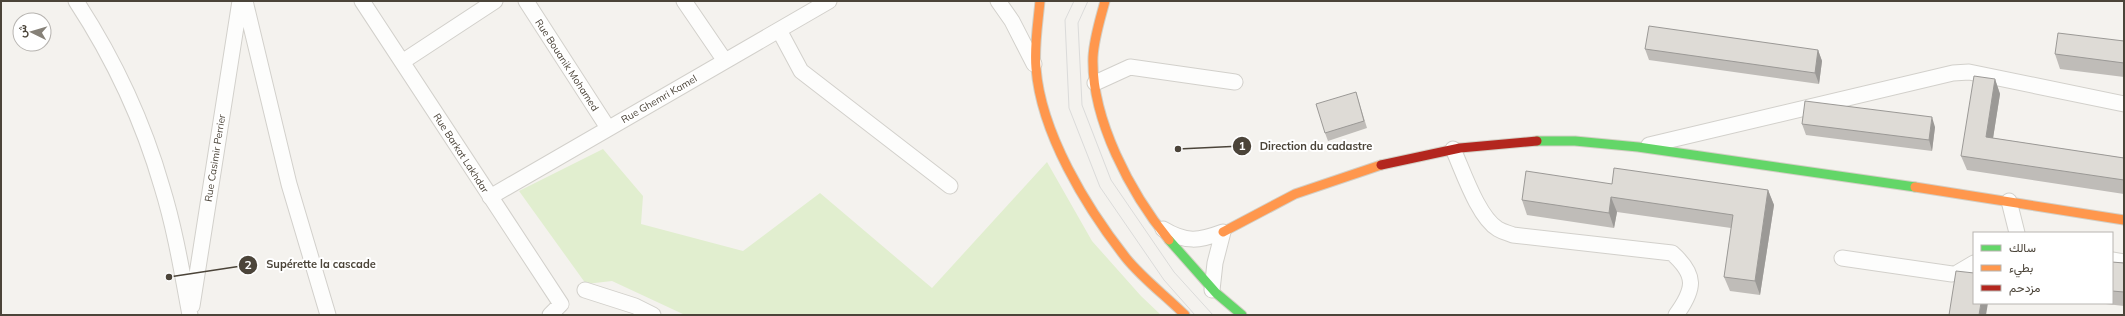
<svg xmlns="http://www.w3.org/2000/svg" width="2125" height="316" font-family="Mulish,Vazirmatn,sans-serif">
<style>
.green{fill:#e1eecf}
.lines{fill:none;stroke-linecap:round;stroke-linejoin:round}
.street-casing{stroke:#d2d0cb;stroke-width:17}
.fast-casing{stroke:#d3cfc5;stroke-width:11}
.slow-casing{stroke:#d3cfc5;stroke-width:11}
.jam-casing{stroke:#d3cfc5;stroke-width:11}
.street{stroke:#fdfdfc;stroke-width:15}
.fast{stroke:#63d668;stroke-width:9}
.slow{stroke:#ff974d;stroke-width:9}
.jam{stroke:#b3261e;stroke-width:9}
.tram{stroke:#dbdbda;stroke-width:1}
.wall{fill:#bfbcb8}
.shaded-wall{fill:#9b9996}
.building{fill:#dedbd6;stroke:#9b9996}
.labels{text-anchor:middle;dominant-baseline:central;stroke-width:4;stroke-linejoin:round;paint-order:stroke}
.street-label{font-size:10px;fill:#4b4439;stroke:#fff}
.leader{fill:none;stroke:#4b4439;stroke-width:1.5}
.callout-dot{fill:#4b4439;stroke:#fff;stroke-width:1.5}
.mark-label{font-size:12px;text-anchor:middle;font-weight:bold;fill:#fff}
.callout-label{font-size:11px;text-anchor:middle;font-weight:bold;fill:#4b4439;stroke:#fff;stroke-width:4;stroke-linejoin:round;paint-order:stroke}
</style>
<rect width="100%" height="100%" fill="#f4f2ee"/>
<path class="green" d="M603 149 643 196 641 224 743 251 820 193 932 288 1047 162 1092 241 1141 296 1161 315H685L612 281 586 284 519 191Z"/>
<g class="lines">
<defs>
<path id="street" d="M76 1C114 59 143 121 162 187 175 229 182 272 190 315
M245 1 289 184 328 315
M362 1 561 304 550 315
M526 1 608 128
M684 1 725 61
M998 1 1012 21 1034 64
M779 30 801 71 950 186
M402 62 495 1
M1095 83 1130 67 1235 82
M1649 145 1953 73 1969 72 2124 104
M1453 149C1463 171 1478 217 1498 229 1503 232 1508 233 1513 235L1672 253C1697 275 1695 289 1676 315
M490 197 829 1
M2009 201 2017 233
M1163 229C1186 243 1199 241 1223 232L1215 263 1212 290
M1842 258 1952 274 1957 273 1974 263
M2112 260 2124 262
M585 290 635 306 653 315
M192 306 240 1"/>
<path id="fast" d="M1537 141H1575L1638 147 1915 187
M1169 240 1216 293 1242 315"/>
<path id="slow" d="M1040 1C1038 23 1034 46 1036 68 1041 133 1086 207 1126 258 1143 279 1166 296 1185 315
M1105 1C1100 20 1094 38 1093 57 1091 119 1131 194 1169 240
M1915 187 2124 220
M1223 232 1295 194 1381 165"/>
<path id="jam" d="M1381 165 1460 148 1537 141"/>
</defs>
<use href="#street" class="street-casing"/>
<use href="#fast" class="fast-casing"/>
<use href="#slow" class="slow-casing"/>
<use href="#jam" class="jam-casing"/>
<use href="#street" class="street"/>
<use href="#fast" class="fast"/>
<use href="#slow" class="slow"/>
<use href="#jam" class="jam"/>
<path class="tram" d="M1074 1 1065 20 1069 108 1100 187 1164 280 1195 315
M1088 1 1078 23 1082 105 1111 180 1174 272 1213 315"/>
</g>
<path class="wall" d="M2124 41V77L2060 69 2055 54Z
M1645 49 1818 50 1822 61 1819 84 1649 60Z
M1995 79 2000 94 1993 138 2124 158V194L1967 170 1961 156Z
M1356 92 1367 128 1328 141 1325 133Z
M1802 124 1935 127 1932 151 1806 135Z
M1612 184 1768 190 1774 205 1760 295 1730 291 1724 277 1731 228 1617 212 1614 228 1527 215 1522 200Z
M2112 262 2124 263V306L2097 303H2112Z"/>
<path class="shaded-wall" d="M1818 50 1822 61 1819 84 1815 73Z
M1995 79 2000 94 1991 151 1986 137Z
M1932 117 1935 127 1932 151 1929 140Z
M1768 190 1774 205 1760 295 1755 281Z
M1611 197 1617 212 1614 228 1609 213Z
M1981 303H1988L1986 315H1979Z"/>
<path class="building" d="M1649 26 1818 50 1815 73 1645 49Z
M2058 33 2124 41V63L2055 54Z
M1974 76 1995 79 1986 137 2124 158V180L1961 156Z
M1356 92 1364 121 1325 133 1316 104Z
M1805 101 1932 117 1929 140 1802 124Z
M1614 168 1768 190 1755 281 1724 277 1733 215 1611 197 1609 213 1522 200 1526 171 1612 184Z
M2112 262 2124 263V292L2112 291Z
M1956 271 1974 273V303H1981L1979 315H1949Z"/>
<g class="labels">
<g class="street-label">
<text transform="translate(567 65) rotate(57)">Rue Bouanik Mohamed</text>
<text transform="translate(659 99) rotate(-30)">Rue Ghemri Kamel</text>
<text transform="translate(461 153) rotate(57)">Rue Barkat Lakhdar</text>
<text transform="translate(215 158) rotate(-81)">Rue Casimir Perrier</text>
</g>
</g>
<path class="leader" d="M1178 149L1242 146M169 277L248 265"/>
<g class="callout-dot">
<circle cx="1178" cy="149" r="4"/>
<circle cx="169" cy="277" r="4"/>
<circle cx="1242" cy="146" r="10"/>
<circle cx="248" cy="265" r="10"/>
</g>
<g class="mark-label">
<text x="1242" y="150">1</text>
<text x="248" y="269">2</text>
</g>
<g class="callout-label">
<text x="1316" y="150">Direction du cadastre</text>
<text x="321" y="268">Supérette la cascade</text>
</g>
<rect width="2125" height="316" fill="none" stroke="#4b4439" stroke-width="4"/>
<rect x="1973" y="232" width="140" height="72" fill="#ffffff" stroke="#b7b4b0"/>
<rect x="1981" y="245" width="20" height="6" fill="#63d668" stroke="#b7b4b0"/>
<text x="2009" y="252" font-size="12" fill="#4b4439">سالك</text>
<rect x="1981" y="265" width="20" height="6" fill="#ff974d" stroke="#b7b4b0"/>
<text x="2009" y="272" font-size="12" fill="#4b4439">بطيء</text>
<rect x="1981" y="285" width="20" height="6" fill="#b3261e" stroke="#b7b4b0"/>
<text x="2009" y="292" font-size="12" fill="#4b4439">مزدحم</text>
<g transform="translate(32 32) rotate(275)"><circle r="19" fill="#ffffff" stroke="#b7b4b0"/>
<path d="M0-3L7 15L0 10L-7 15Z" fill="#868178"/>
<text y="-6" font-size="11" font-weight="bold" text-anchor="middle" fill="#4b4439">ش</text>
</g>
</svg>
